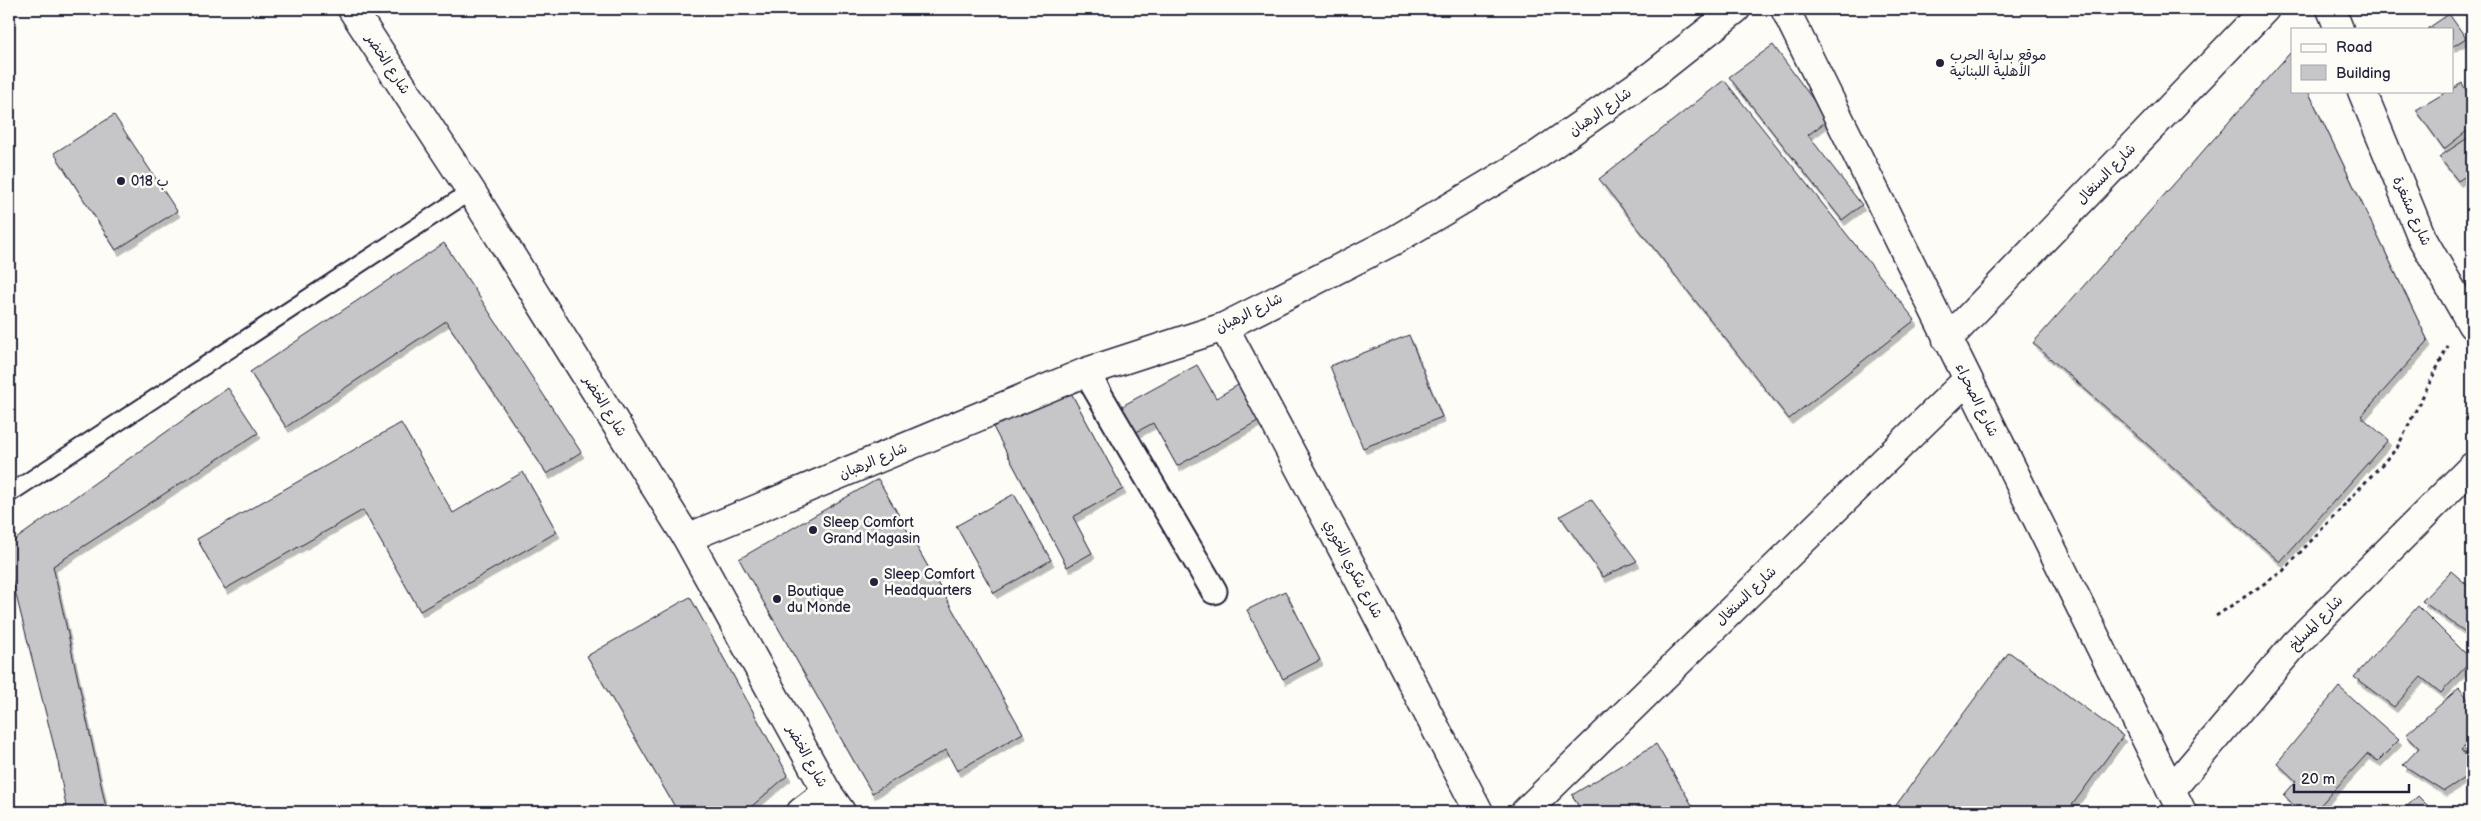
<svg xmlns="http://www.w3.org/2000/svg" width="2481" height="821" font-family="'Balsamiq Sans','Playpen Sans Arabic',sans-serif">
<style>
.building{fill:#c6c6c8;stroke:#22223b;filter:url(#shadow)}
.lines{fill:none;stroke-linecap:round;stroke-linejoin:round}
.service-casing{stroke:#22223b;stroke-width:20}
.pedestrian-casing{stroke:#22223b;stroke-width:29}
.minor-casing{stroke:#22223b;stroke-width:31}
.tertiary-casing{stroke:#22223b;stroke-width:31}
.path{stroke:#22223b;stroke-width:3;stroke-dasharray:4 4;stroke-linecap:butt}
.service{stroke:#fdfcf7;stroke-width:16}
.pedestrian{stroke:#fdfcf7;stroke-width:25}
.minor{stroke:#fdfcf7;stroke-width:28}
.tertiary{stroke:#fdfcf7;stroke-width:28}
.poi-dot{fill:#22223b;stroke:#fdfcf7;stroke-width:2}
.labels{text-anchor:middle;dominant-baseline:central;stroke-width:5;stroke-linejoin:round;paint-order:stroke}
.poi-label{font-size:14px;fill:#22223b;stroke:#fdfcf7;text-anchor:start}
.street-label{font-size:14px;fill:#22223b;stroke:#fdfcf7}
</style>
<defs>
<filter id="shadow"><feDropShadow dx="3" dy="5.5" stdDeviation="0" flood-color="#0004"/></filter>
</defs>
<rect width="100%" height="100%" fill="#fdfcf7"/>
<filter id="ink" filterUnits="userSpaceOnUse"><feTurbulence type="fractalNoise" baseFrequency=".02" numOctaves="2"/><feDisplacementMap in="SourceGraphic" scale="10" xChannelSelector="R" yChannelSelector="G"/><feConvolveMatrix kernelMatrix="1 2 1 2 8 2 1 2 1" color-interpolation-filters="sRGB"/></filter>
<g filter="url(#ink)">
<path class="building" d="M2449 14 2466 38 2452 47V29H2427Z
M1773 45 1828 120 1808 135 1862 205 1842 220 1729 77Z
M2290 53 2292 58V91H2308L2428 341 2361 416 2388 440 2280 562 2033 343Z
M1724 80 1915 320 1789 419 1599 179Z
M2462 83 2472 101V127L2444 149 2416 110 2448 91H2452V89Z
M114 115 177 211 116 250 54 153Z
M2472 135V172L2458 181 2439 157Z
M444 243 581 452 547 474 446 321 286 427 250 372Z
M1409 335 1442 417 1363 448 1330 366Z
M1197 365 1216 398 1245 381 1265 417 1177 466 1153 423 1127 437 1113 411Z
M228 388 258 433 53 566 107 812H67L58 762 9 567V544Z
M1070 391 1123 489 1073 517 1092 553 1067 567 992 425Z
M401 423 453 513 523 472 557 532 420 611 363 510 225 589 197 539Z
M878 479 1023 733 957 771 946 750 872 793 739 559Z
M1014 494 1051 560 994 593 956 526Z
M1591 499 1637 561 1603 577 1560 516Z
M2451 571 2472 589 2471 636 2422 601Z
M1285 591 1320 660 1283 679 1247 610Z
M690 597 788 775 745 812H678L587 656Z
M2418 606 2472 660 2441 693 2421 677 2394 707 2354 677Z
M2009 652 2123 736 2067 812H1891Z
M2339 687 2399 740 2378 761 2367 754 2314 812H2300L2284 795 2296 781 2277 763Z
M2459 688 2472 703V743L2471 741 2461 750 2472 762V773L2444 791 2403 765 2419 748 2406 735Z
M1656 744 1696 812H1582L1572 795Z
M2418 796 2434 812H2401Z"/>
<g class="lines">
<defs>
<path id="service" d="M9 494 471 191"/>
<path id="pedestrian" d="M1086 372 1214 591"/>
<path id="minor" d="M1785 9 2182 812
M2331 9 2339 29
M2362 91 2422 238 2472 325
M1224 327 1358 578 1479 812
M1947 340 2265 9
M2171 790 2295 644 2472 467
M827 792 841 812
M1525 812 1967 380"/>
<path id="tertiary" d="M352 9 471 191 687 538 827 792 801 812
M687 538 1086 372 1224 327 1395 240 1536 156 1654 74 1736 9"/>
</defs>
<use href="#service" class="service-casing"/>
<use href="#pedestrian" class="pedestrian-casing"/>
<use href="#minor" class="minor-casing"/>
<use href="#tertiary" class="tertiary-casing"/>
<path class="path" d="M2216 616 2283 571 2397 448 2448 346"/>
<use href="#service" class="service"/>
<use href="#pedestrian" class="pedestrian"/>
<use href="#minor" class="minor"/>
<use href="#tertiary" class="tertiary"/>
</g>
</g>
<g class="poi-dot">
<circle cx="1940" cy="63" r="5"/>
<circle cx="121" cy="181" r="5"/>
<circle cx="813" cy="530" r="5"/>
<circle cx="874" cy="582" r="5"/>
<circle cx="777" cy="599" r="5"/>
</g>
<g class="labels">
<g class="poi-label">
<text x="1950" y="55">موقع بداية الحرب<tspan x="1950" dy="16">الأهلية اللبنانية</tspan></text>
<text x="131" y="181">ب 018</text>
<text x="823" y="522">Sleep Comfort<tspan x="823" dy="16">Grand Magasin</tspan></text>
<text x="884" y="574">Sleep Comfort<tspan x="884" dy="16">Headquarters</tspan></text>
<text x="787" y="591">Boutique<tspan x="787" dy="16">du Monde</tspan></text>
</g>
<g class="street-label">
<text transform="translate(388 64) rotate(57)">شارع الخضر</text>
<text transform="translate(1600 112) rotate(-35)">شارع الرهبان</text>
<text transform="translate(2106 174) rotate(-46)">شارع السنغال</text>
<text transform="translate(2412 211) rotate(66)">شارع مشغرة</text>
<text transform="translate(1249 313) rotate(-26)">شارع الرهبان</text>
<text transform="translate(1977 400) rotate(64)">شارع الصحراء</text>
<text transform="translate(605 406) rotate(58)">شارع الخضر</text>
<text transform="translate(873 461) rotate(-23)">شارع الرهبان</text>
<text transform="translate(1353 569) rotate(62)">شارع شكري الخوري</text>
<text transform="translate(1746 596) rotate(-44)">شارع السنغال</text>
<text transform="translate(2316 623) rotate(-46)">شارع المسلخ</text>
<text transform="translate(807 756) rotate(61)">شارع الخضر</text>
</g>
</g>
<rect width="2481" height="821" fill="none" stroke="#fdfcf7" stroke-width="30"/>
<rect x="15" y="15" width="2451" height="791" fill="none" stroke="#22223b" stroke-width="2" filter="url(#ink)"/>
<rect x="2291" y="28" width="162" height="65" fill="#fdfcf7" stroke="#a5a5ac"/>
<rect x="2301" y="44" width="25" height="8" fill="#fdfcf7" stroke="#a5a5ac"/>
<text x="2336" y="52" font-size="15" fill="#22223b">Road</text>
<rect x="2301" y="65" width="25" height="15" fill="#c6c6c8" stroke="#a5a5ac"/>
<text x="2336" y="78" font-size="15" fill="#22223b">Building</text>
<path d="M2294 784v8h115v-8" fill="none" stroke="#22223b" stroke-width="2.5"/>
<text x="2301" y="784" font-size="15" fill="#22223b" stroke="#fdfcf7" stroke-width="4" paint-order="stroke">20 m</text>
</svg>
